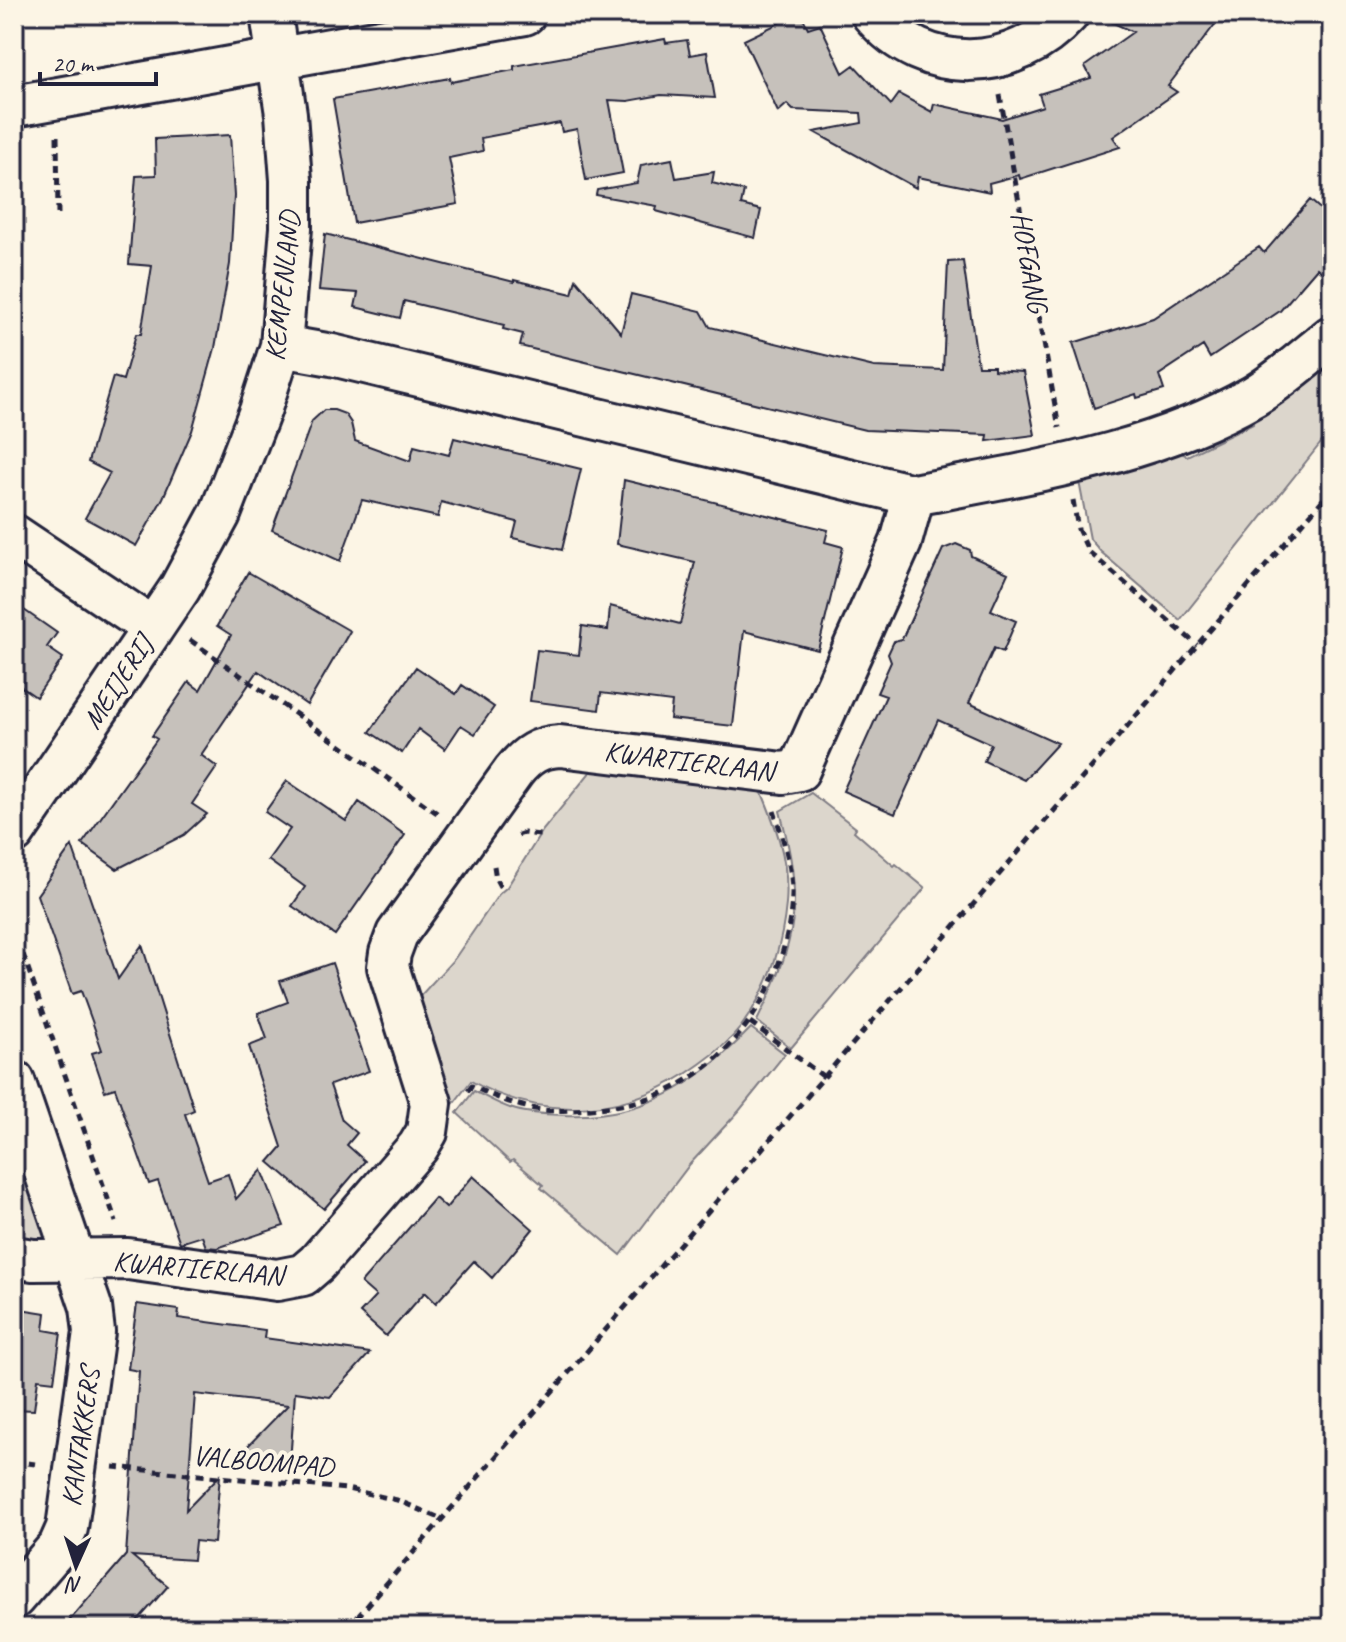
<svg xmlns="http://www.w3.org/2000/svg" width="1346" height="1642" font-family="Caveat,sans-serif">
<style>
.green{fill:#dcd6cc;stroke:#7f7c84;stroke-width:2}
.building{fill:#c6c1bb;stroke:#22223b;stroke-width:2}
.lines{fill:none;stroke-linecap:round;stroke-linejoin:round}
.minor-casing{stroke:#22223b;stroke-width:46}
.path{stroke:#22223b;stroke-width:5;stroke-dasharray:8 6;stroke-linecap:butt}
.minor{stroke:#fcf5e5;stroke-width:40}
.labels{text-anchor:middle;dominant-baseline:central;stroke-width:8;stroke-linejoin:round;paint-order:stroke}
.street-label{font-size:28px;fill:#22223b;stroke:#fcf5e5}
</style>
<rect width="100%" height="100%" fill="#fcf5e5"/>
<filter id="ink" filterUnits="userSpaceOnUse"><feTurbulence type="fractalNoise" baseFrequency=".0125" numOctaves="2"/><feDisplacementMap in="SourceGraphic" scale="16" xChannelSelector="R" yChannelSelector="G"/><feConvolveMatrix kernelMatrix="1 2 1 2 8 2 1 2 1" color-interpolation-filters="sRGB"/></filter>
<g filter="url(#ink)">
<path class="green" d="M1332 350V429L1180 620 1101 552 1090 539 1078 476 1172 448 1187 456 1253 424 1255 407Z
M591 771 673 781 688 772 757 781C774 820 790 860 786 904 782 948 767 992 740 1028 729 1042 714 1054 700 1064 631 1115 546 1123 471 1081L451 1107 443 1101 411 1006 455 958 499 894 507 887 543 830Z
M811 793 856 828 854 831 894 866 896 864 925 888 791 1048 757 1021C798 938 804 901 780 811Z
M751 1028 785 1054 739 1111 690 1164 621 1255 541 1188 543 1185 513 1160 510 1162 457 1113 474 1091C486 1097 499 1105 513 1109 528 1114 546 1114 562 1115 644 1119 696 1085 751 1028Z
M14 1125 47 1237 43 1243 14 1245Z"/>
<path class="building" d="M798 14H801L808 28 820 24 843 73 854 65 891 105 899 94 932 112 934 104 1002 119 1043 106 1039 94 1091 78 1085 66 1133 32 1094 14H1194L1216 23 1168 86 1177 92 1113 137 1120 147 1020 179 1019 175 989 183 990 192 918 177 916 188 814 132 862 123 861 113 793 110 787 104 778 112 744 40Z
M665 39 666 43 687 40 690 55 707 52 715 98 661 95 628 101 609 100 623 173 586 180 577 129 562 132 560 123 481 138 483 151 449 158 458 204 354 223 333 99 450 78 451 82 514 70V66Z
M230 135 234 196 230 264 215 348 192 431 163 498 136 546 85 518 110 473 88 462 113 377 123 380 136 334H141L152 266 129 264 136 176 156 175 155 139Z
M672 159 676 178 714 172 712 183 744 191 741 205 761 210 755 238 656 211 657 206 596 195 597 190 637 183 641 165Z
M1310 200 1332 219V281L1317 268 1280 311 1210 358 1203 346 1159 375 1164 390 1137 398 1136 394 1094 408 1073 343 1153 318 1259 247 1264 253Z
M325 234 514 282V280L572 294 576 279 621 333 631 294 701 311 710 327 874 367 943 370 948 262 963 261 978 366H994V370L1023 372 1035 435 987 441 988 435 865 430 520 346 523 334 503 329 504 325 404 301 400 318 355 307 358 293 319 290Z
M324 410H334L345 414 351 423 355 441 410 461 414 446 449 455 454 438 581 469 562 550 513 538 517 522 441 502 438 517 362 500 340 561 272 530 312 421Z
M624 480 828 530 825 542 843 547 818 650 744 631 733 726 670 719 672 702 601 693 599 710 530 701 537 650 579 655 582 626 608 630 610 606 680 624 695 562 617 544Z
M956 544 970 550 971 556 1008 573 991 610 1016 621 1003 652 994 648 969 703 1058 743 1024 780 984 761 991 744 938 720 895 814 843 791 886 696 877 693 891 662 888 654 894 641 902 639 943 549Z
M248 572 350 631 307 705 258 671 201 755 217 767 192 804 207 814 184 835 117 869 82 844 157 739 152 736 189 682 200 690 231 635 217 626Z
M14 603 57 633 47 647 63 658 36 697 20 686 14 694Z
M416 667 456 694 462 685 494 707 475 734 461 725 445 749 418 729 402 753 370 732Z
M287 781 346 821 359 802 405 835 335 935 292 906 305 887 268 860 290 829 265 812Z
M72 846 118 979 142 945 194 1110 185 1114 208 1181 228 1174 236 1199 262 1170 284 1226 217 1248 206 1247 202 1236 180 1243 158 1181 149 1184 115 1088 105 1091 92 1053 102 1050 92 1021 81 991 72 994 37 895Z
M332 963 369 1071 330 1085 342 1120 357 1133 347 1145 365 1161 324 1209 269 1162 282 1147 249 1046 267 1039 258 1013 288 1002 280 981Z
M473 1176 533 1229 492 1278 474 1261 436 1303 425 1292 386 1336 360 1313 376 1296 361 1283 435 1198 446 1208Z
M137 1304 179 1310 178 1318 265 1330 264 1338 370 1353 330 1397 295 1392 290 1463 238 1456 288 1405 195 1394 186 1510 220 1475 214 1543 195 1541 193 1560 132 1556 168 1586 131 1628H63L126 1555 139 1371 128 1369Z
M14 1308 46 1313 44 1330 61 1333 54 1381 38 1379 34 1410 14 1409Z"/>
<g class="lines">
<defs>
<path id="minor" d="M872 14C925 77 1014 74 1068 14
M14 106 525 14
M914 495C1030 472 1149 456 1254 396 1281 380 1307 356 1332 336
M14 535 153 628 14 833
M153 628 180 588 220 514 260 411 281 346 291 228V180L286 114 271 14
M14 1081 91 1307 94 1332 67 1528 59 1546 14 1598
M14 1257 33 1260 128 1259 277 1280 303 1275 317 1263 418 1147 427 1132 431 1103 388 967 390 953 397 934 514 771C527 755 539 747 560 746L783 773 799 770 901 542 914 495 332 355 281 346"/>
</defs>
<use href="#minor" class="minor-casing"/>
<path class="path" d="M1000 95 1059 428
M57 136 58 215
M1073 500 1078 529 1089 552 1197 645
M190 640 437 813
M518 835 524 833 540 835
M494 866 496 879 502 890
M14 928 116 1222
M750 1022 824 1077
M468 1091 472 1086C492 1096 514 1105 535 1109 553 1112 572 1110 590 1109 610 1107 631 1104 650 1098 735 1068 789 981 792 894 792 866 783 838 774 811
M14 1461 35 1464
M113 1467 347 1489 397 1500 442 1519
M348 1628 1332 489"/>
<use href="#minor" class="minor"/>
</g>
</g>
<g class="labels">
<g class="street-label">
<text transform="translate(1030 262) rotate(80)">HOFGANG</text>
<text transform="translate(282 286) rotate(-84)">KEMPENLAND</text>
<text transform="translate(117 682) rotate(-57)">MEIJERIJ</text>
<text transform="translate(689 761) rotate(7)">KWARTIERLAAN</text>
<text transform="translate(198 1268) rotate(5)">KWARTIERLAAN</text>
<text transform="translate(80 1437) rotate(-82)">KANTAKKERS</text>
<text transform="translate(263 1461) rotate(5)">VALBOOMPAD</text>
</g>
</g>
<rect width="1346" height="1642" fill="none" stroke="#fcf5e5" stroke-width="48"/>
<rect x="24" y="24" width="1298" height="1594" fill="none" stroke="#22223b" stroke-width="3" filter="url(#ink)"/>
<g transform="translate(76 1566) rotate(183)" stroke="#fcf5e5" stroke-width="6" paint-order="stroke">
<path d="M0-6L14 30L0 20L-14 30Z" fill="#22223b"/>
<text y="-12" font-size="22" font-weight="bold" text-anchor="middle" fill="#22223b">N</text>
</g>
<path d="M40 72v12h116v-12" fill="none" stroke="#22223b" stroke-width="4"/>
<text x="52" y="72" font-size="24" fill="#22223b" stroke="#fcf5e5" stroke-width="6" paint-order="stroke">20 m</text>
</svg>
